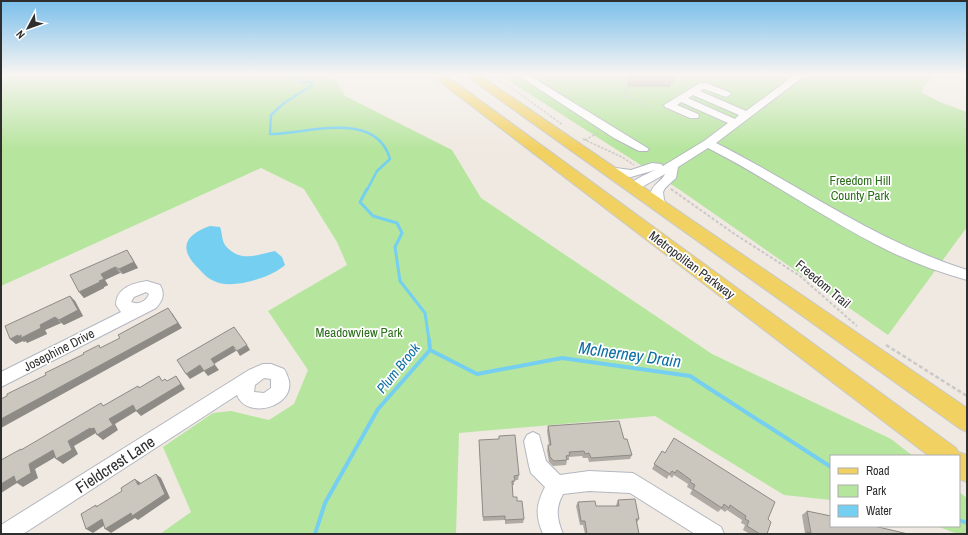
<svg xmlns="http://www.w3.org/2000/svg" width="968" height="535" font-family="'Archivo Narrow',sans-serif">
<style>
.green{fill:#b6e59e}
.water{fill:#75cff0}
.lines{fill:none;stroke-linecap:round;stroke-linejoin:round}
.stream-far2{stroke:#75cff0;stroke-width:2.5}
.stream-far1{stroke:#75cff0;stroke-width:3}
.stream{stroke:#75cff0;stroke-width:4}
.minor-casing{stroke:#b4b7c1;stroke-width:2}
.major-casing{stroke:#c9c9c9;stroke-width:2}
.path-far2{stroke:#c9c9c9;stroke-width:1.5;stroke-dasharray:2.5 1.5;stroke-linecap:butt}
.path-far1{stroke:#c9c9c9;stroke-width:2;stroke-dasharray:3 2;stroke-linecap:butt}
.path{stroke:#c9c9c9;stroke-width:2.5;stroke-dasharray:4 2.5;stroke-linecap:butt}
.minor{fill:#fff;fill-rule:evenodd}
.major{fill:#f2d163;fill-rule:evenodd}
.wall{fill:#afaba4}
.shaded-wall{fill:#8e8b86}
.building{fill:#cbc7bf;stroke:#8e8b86}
.labels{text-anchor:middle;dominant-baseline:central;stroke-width:3.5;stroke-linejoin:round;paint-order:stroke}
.park-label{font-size:13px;fill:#2c6e1b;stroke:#fff}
.street-label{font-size:13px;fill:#2e2e2e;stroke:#fff}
.water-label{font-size:14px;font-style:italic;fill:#0d6fa3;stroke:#fff}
.near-street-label{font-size:16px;fill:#2e2e2e;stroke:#fff}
.near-water-label{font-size:17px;font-style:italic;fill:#0d6fa3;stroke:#fff}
</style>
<rect width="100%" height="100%" fill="#efe9e1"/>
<path class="green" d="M3 74H332L345 96 452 150 481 198 712 354 891 439 913 456H831V500L784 495 655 416 459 433 456 534H160L191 512 163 447 213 413 231 411 269 420 294 404 308 370 268 311 347 265 337 242 304 189 261 168 1 286V77Z
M498 74H937L924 86 921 92 942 103 967 112V227L888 335 680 190Z
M959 492 967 498V534H958L936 526H959Z"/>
<path class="water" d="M210 226 220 227C222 232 222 241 225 245 239 263 257 255 275 251L282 257 285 265C271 278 229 291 212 280 207 278 202 272 198 268 178 248 185 235 210 226Z"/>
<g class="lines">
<path class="stream-far2" d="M298 74 300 82H313L311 86 284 103 271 115 270 134C307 134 376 109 390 159L377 171 367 190"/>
<path class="stream-far1" d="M367 189 360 202 373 216 397 223 402 233 395 247 400 281 425 313 429 340"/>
<path class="stream" d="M430 350 477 374 562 358 690 376 831 467
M959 520 967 523
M315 534 325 503 378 409 430 350 429 339"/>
<defs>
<path id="minor" d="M516 74H527L649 149 647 151H639L614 138Z
M796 74H807L716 143C801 186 875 241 967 270V280C942 273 917 264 893 253 829 222 771 180 708 148L678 167 676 178 665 188 663 192 664 200 671 210 669 213C659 216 651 202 651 192 653 184 662 181 665 174L633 192 629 191 627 188C633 179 645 175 655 170L631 177 604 174 602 171 604 168 608 167 631 170 652 163 661 164 663 166 704 141 728 123 681 102 677 105 698 114 699 116 698 118H690L665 107 664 105 700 83H706L729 92 731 94 726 97 704 89 700 91 746 111ZM693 95 739 115 735 119 688 98Z
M147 281 160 285C165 294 163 300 156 308L1 387V372L121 312 116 305C116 288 133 283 147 281ZM146 292 149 294C146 302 138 305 131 302L134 297Z
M263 364H271L284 369C286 372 288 377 289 381 294 407 247 420 237 395L23 534H1V525L249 370ZM264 378 271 379V388L264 393 254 392 255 385Z
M533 432 539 435 546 461 560 475 589 471 633 473 721 527 724 534H695L630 493 589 491 563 494C555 509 557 519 563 534H543C535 515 536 505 545 487L531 473 529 466 524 441 527 435Z"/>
<path id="major" d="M430 74H444L956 448 958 452 967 455V482L959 479V456H929Z
M464 74H478L967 408V432L959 428Z"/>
</defs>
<use href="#minor" class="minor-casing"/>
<use href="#major" class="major-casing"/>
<path class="path-far2" d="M622 74 627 96
M497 80 509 86 563 125
M621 94 648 106
M583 139 622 157 634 165
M585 140 598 133
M671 189 672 190"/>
<path class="path-far1" d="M671 189 733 233 800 276 857 326"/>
<path class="path" d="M886 345 967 396"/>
<use href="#minor" class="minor"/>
<use href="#major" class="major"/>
</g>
<path class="wall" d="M625 74H676L674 83H671L670 87H628Z
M131 256 138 268 123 274 120 273 105 280 108 285 104 287V288L84 298 79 292Z
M70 296 75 301 83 316 64 325 61 323 45 330 47 334 27 343 26 341 24 342 23 341 16 344 10 339Z
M548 426 624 439 632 455 630 459 589 462 588 458H583L582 456 569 457V460H567L566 465 553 466 549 462 547 450 548 445H549L547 431Z
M479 440 519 475 518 480H514V485H512L513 497 517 501 524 519 523 523 505 524V520L483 521Z
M662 451 768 519 767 534H750L743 530 745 525 741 523 742 520 727 510 725 512 721 509 718 512 690 494 692 490 687 487 688 484 674 475 672 478 669 475 667 479 652 469Z
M618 500 639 519 637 523 639 534H585L583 525H580L576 506 578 502 596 506H616V505Z
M807 511 908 534H805L802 515Z"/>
<path class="shaded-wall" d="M127 250 138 268 123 274 119 269Z
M115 267 120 273 105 280 108 285 104 287V288L84 298 79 292 99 281 101 274Z
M70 296 75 301 83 316 64 325 59 320Z
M172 313 182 328 1 428V419Z
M55 317 61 323 45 330 47 334 27 343 26 341 24 342 23 341 16 344 10 339Z
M247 345 250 350 240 356 237 351Z
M233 346 236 351 214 364 211 359Z
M200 365 204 371 190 379 186 374Z
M215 365 219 370 208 376 204 371Z
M176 376 185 389 141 416 136 411Z
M133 405 138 410 115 424 118 430 103 440 97 435 109 419Z
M90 428H94L97 434 96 433 74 446 78 454 63 464 56 459 68 441Z
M53 450 59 455 35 469 38 478 23 487 17 483 1 493V484L14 476 29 464Z
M156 474 161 478 170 498 138 520 135 518 111 533 105 529Z
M135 479 141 483 138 485Z
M102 519 108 523 93 533 86 529Z"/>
<path class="building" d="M629 74H672V77H630Z
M127 250 134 262 119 269 115 267 101 274 104 279 99 281 100 282 79 292 70 275Z
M70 296 78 310 59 320 55 317 40 325 41 328 21 338V335L18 337V335L10 339 5 326Z
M168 308 178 323 1 419V399L7 396V394L46 375 45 373 84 354 83 353 99 345 100 348 120 338 118 335Z
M234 327 247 345 237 351 233 346 211 359 215 365 204 371 200 365 186 374 177 360Z
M159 376 162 381 165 379 167 381 176 376 181 384 136 411 133 405 109 419 113 425 97 435 94 428 91 429 90 428 68 441 72 450 56 459 53 450 29 464 31 473 16 482 14 476 1 484V460L21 449V450L101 403 103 406 138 386 139 388Z
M619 421 624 439H627L632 455 591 458 589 453 585 454 584 451 569 452 570 455 566 456 567 460 554 461 550 457 548 445H551L548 426Z
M515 435 519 475 514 476 515 481H512L513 497H517V501H522L524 519 505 520V516L483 517 479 440 499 439V436Z
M674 438 775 502 768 519 771 522 767 534H760L747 526 749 521 745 519 746 516 730 505 729 508 724 504 722 508 693 489 695 485 690 482 691 480 677 470 675 473 672 471 670 474 654 464 662 451 665 453Z
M156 474 165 494 132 516 131 513 105 529 102 519 86 529 81 514 96 505V507L122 491 121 488 135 479 138 485Z
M635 499 639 519H636L639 534H587L585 521H581L578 502 595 501 596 506H619L618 500Z
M807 511 831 516V526H874L908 534H808L807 532 811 533Z"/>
<linearGradient id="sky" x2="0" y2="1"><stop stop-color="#7abfeb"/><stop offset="0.5" stop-color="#f8f5f2"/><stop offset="1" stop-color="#f8f5f2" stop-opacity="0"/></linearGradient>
<rect width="968" height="149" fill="url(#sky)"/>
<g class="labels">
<g class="park-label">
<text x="860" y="180">Freedom Hill<tspan x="860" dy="15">County Park</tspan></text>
<text x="359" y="332">Meadowview Park</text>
</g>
<g class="street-label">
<text transform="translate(692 265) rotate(37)">Metropolitan Parkway</text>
<text transform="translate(823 284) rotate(40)">Freedom Trail</text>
<text transform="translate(59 350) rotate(-27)">Josephine Drive</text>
</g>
<g class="water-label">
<text transform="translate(398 368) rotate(-51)">Plum Brook</text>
</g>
<g class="near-street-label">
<text transform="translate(115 464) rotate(-33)">Fieldcrest Lane</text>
</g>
<g class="near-water-label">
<text transform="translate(630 354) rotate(8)">McInerney Drain</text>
</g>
</g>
<rect width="968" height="535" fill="none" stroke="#2e2e2e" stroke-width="4"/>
<rect x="830" y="455" width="130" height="72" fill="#ffffff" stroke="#ababab"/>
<rect x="838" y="468" width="20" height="6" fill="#f2d163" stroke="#ababab"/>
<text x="866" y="475" font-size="12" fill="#2e2e2e">Road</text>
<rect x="838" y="485" width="20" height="12" fill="#b6e59e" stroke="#ababab"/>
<text x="866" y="495" font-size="12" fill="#2e2e2e">Park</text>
<rect x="838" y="505" width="20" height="12" fill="#75cff0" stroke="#ababab"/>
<text x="866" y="515" font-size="12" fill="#2e2e2e">Water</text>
<g transform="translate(28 28) rotate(229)" stroke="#ffffff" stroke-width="3" paint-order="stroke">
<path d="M0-3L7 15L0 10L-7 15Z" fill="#2e2e2e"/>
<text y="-6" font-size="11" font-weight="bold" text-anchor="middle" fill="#2e2e2e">N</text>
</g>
</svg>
